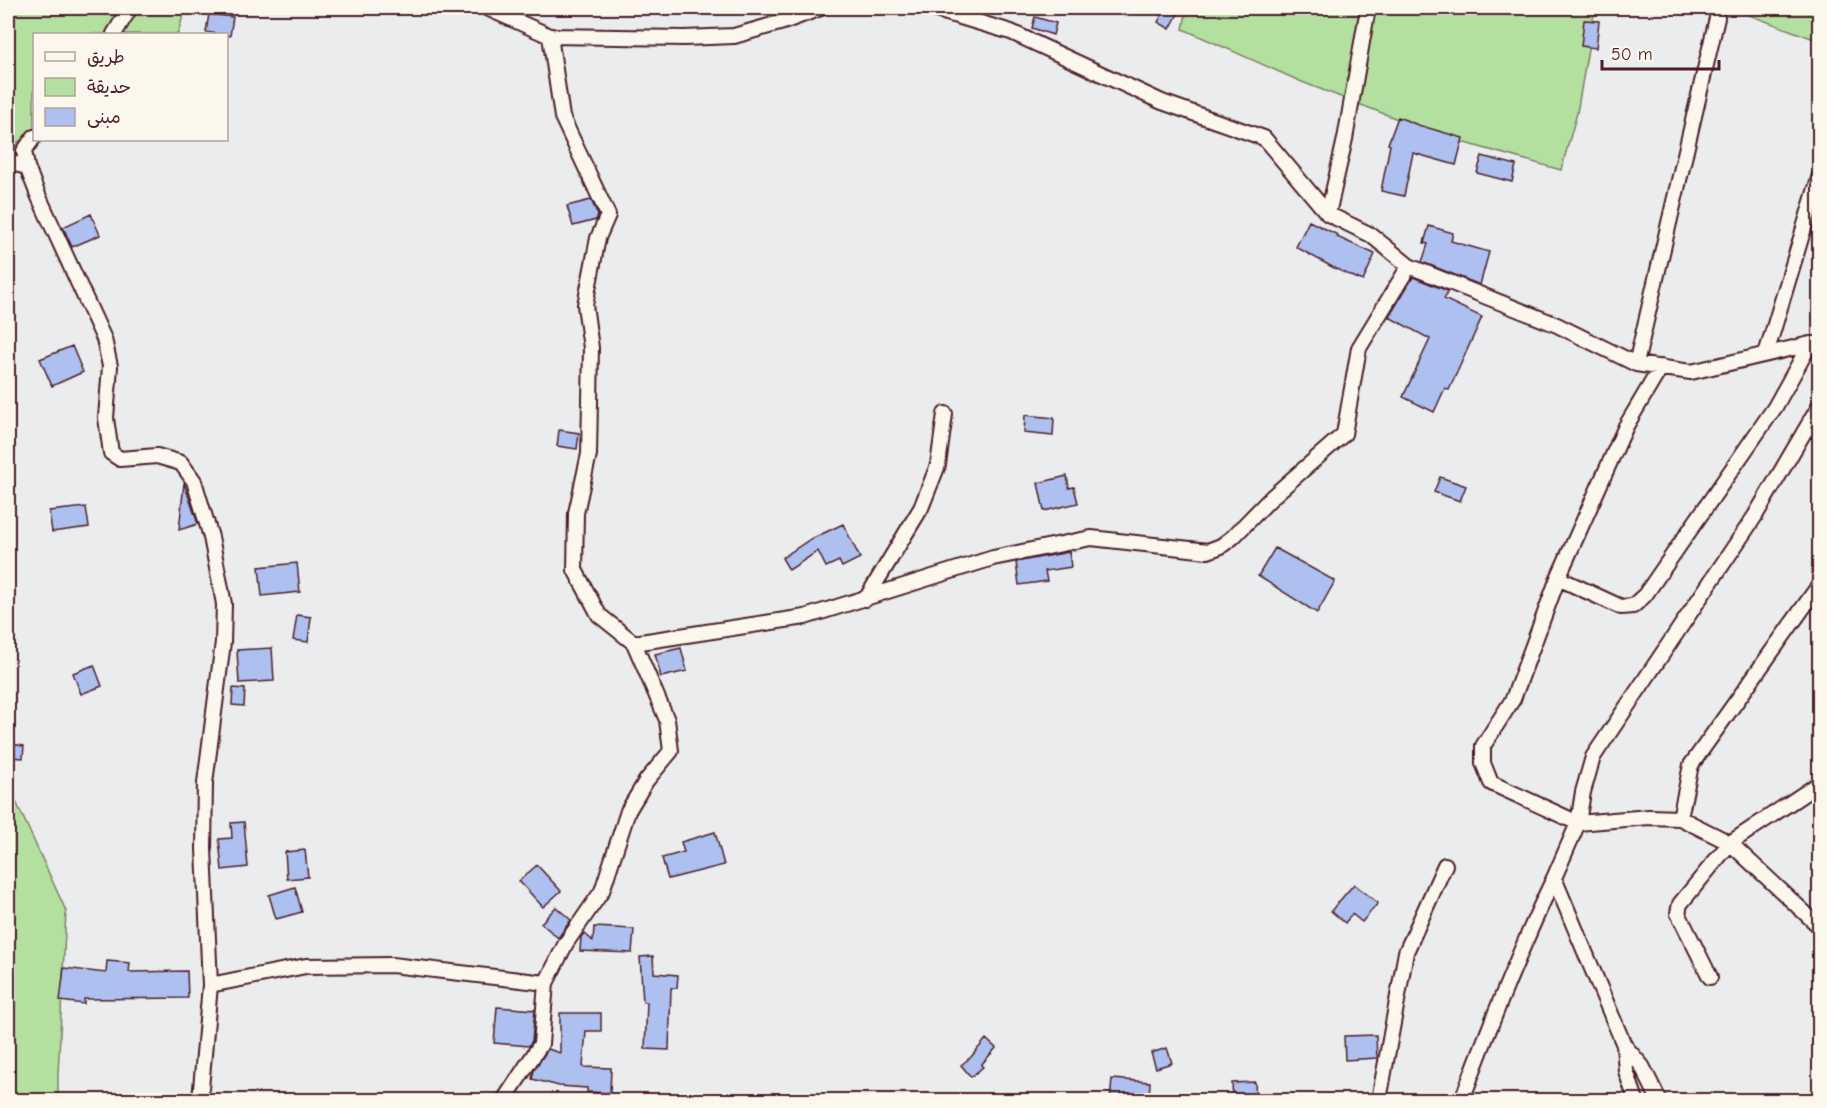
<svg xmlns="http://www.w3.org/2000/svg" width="1827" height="1108" font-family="'Comic Neue','Playpen Sans Arabic',sans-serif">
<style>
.green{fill:#b3e09f;stroke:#7e8065;stroke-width:1.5}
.building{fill:#adc0ef;stroke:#4a1f2b;stroke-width:1.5}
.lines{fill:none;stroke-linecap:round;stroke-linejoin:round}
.minor-casing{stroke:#4a1f2b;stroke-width:18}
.minor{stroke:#fbf7ec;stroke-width:14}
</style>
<rect width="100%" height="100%" fill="#ebeced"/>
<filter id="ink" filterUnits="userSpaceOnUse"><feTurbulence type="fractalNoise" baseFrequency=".0167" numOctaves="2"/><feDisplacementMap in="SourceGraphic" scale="12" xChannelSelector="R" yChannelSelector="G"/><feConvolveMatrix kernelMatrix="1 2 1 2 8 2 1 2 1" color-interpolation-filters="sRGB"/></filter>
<g filter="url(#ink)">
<path class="green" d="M8 8H185L178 34H34V134L8 147Z
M1187 8H1595L1577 113 1561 170 1444 137 1302 82 1183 29Z
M1730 8H1819V39H1814Z
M8 784 66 911 58 1075V1100H8Z"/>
<path class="building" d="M1166 8H1181L1170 29 1158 22Z
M209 14 233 17 230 36 206 32Z
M1035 17 1056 23 1053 35 1032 28Z
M1584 20 1599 21 1596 48 1581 46Z
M1398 117 1418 125 1463 138 1456 165 1413 153 1404 196 1381 191 1390 145 1388 144Z
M1482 156 1516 165 1512 182 1477 173Z
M591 200 598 215 596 220 573 226 567 206Z
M91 214 100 235 72 247 63 227Z
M1309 221 1338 235 1337 237 1375 254 1363 281 1334 268 1296 247Z
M1429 226 1453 233 1451 241 1489 252 1480 285 1422 262 1428 244 1424 243Z
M1413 277 1448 291 1444 299 1482 317 1449 390 1445 388 1434 412 1403 397 1430 339 1389 317Z
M72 346 83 372 52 386 40 359Z
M1025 415 1054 418 1053 436 1024 433Z
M559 430 579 433 577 449 557 446Z
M1067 476 1069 488 1074 487 1078 503 1044 511 1038 483Z
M1440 477 1466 486 1460 501 1434 492Z
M184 483 198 524 179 530Z
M86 507 89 527 52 532 49 511Z
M843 524 860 558 842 567 839 561 826 567 818 551 789 570 782 558 809 540Z
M1275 548 1335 581 1317 613 1258 576Z
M1069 552 1071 567 1045 571 1047 581 1019 585 1016 562Z
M297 563 300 592 262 596 259 567Z
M297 615 311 617 308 642 293 640Z
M272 648 274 681 239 683 237 650Z
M681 648 687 671 661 677 655 654Z
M94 665 102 686 81 694 73 673Z
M233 688 245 689 244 706 232 705Z
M11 744 24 746 23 758 10 757Z
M244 822 248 867 222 870 219 839 232 838 231 823Z
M715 832 724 865 668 879 662 858 684 852 681 842Z
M305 850 308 877 287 879 285 852Z
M537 865 561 891 543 907 519 881Z
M1354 884 1378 903 1362 922 1352 914 1345 923 1331 911Z
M295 887 302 912 276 919 269 895Z
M556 907 571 920 558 938 541 923Z
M594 927 634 929 632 953 580 951 581 937 584 933 593 941Z
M653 956 654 973 678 975 677 988H671L669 1050 645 1049 647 1002H643L640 957Z
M107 961 130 963 129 972 187 971 188 998 84 999V1004L60 1001 64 968 106 973Z
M497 1007 535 1010 532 1041 529 1046 494 1043Z
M560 1013H601V1031H586L583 1067 611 1068 610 1093 587 1092V1088L559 1086 532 1079 534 1070 548 1049 560 1053Z
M1376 1035 1377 1058 1345 1060 1344 1036Z
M986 1039 996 1048 981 1065 983 1067 971 1077 961 1065 971 1057Z
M1167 1048 1172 1063 1156 1068 1151 1053Z
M1112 1079 1150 1082 1149 1101H1110Z
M1255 1082 1256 1101H1233L1232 1083Z"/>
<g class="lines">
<defs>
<path id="minor" d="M487 8 550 36 684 38 734 36 783 22 821 8
M930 8 1011 32 1162 102 1264 138 1328 214 1371 235 1409 266 1557 325 1636 364 1691 372 1810 344H1820
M114 34 130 8
M34 137 24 151 27 167 38 195 104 339 110 366 106 418 111 453 120 459 157 456 181 463 194 481 211 537 224 604 223 642 205 783 204 849 210 985 200 1100
M8 162 27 167
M1328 214 1345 139 1368 8
M1766 354 1820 175
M1636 364 1717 18
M1661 367 1626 426 1558 578 1513 699 1483 746V763L1491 783 1578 823 1649 817 1680 818 1730 843 1820 927
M1810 421 1820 435
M1558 578 1621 607 1633 606 1645 595 1775 407 1810 344
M866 599 921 508 938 465 945 414
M634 643 805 617 993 558 1091 538 1208 551 1221 546 1233 537 1273 496 1344 434 1359 348 1409 266
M1680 818 1691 765 1820 584
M1710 977 1678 913 1680 904 1730 843 1820 783
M210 985 306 966 392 965 546 983
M1624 1045 1642 1066 1659 1100
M504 1100 541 1044 546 983 566 943 602 891 628 811 646 781 671 751 667 720 634 643 599 615 575 570 576 513 589 454 591 348 585 305 598 238 608 215 562 117 550 36
M1379 1100 1406 952 1445 865
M1462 1100C1490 1025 1519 951 1554 878
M1636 1100 1626 1071 1624 1045 1554 878 1578 823 1583 792 1593 757 1755 516 1820 405"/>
</defs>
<use href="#minor" class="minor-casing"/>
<use href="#minor" class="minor"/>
</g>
</g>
<rect width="1827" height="1108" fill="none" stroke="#fbf7ec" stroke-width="30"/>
<rect x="15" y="15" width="1797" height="1078" fill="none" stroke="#4a1f2b" stroke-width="2" filter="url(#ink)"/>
<rect x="33" y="33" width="195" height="108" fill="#fbf7ec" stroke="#b4a19f" stroke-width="1.5"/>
<rect x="45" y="52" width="30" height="9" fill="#fbf7ec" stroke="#b4a19f" stroke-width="1.5"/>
<text x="87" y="63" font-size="18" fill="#4a1f2b">طريق</text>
<rect x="45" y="78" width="30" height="18" fill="#b3e09f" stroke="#b4a19f" stroke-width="1.5"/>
<text x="87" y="93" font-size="18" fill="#4a1f2b">حديقة</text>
<rect x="45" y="108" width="30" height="18" fill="#adc0ef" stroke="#b4a19f" stroke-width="1.5"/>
<text x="87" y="123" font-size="18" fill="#4a1f2b">مبنى</text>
<path d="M1602 60v9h117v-9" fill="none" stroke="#4a1f2b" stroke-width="3"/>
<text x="1611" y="60" font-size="18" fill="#4a1f2b" stroke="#fbf7ec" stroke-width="4.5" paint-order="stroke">50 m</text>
</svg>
